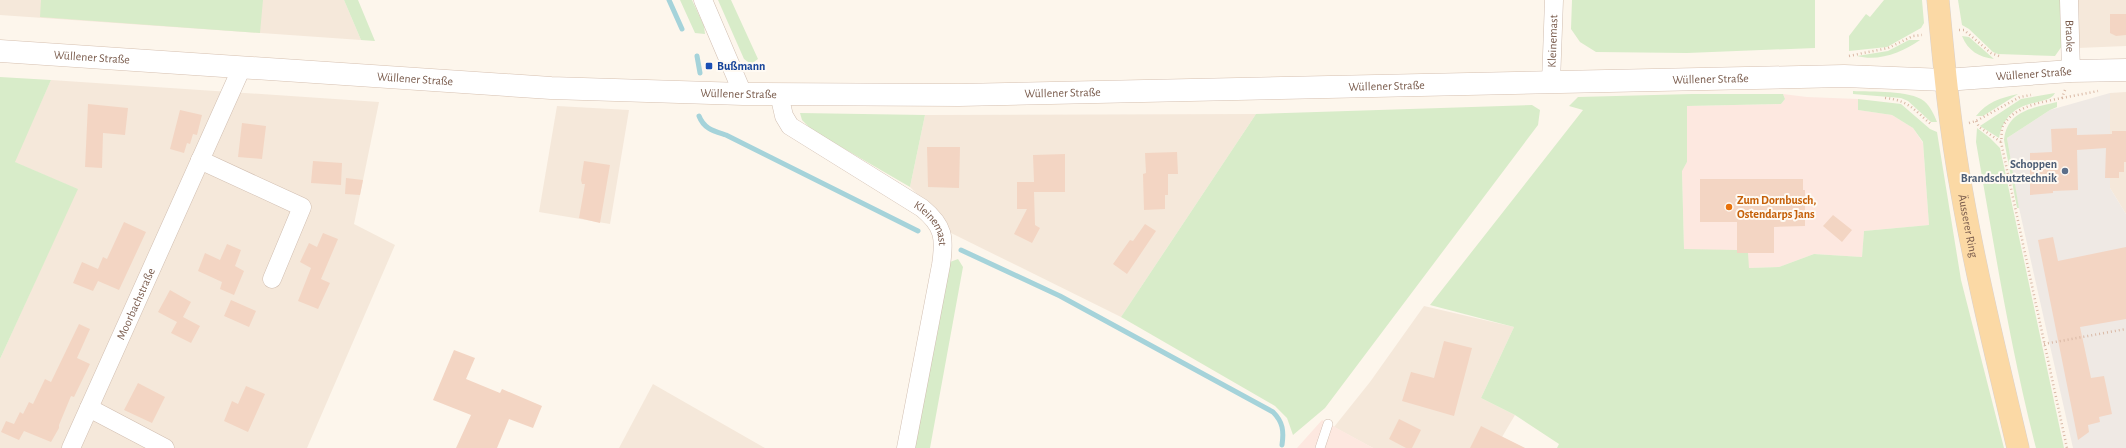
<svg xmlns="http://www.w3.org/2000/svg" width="2126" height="448" font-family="'Alegreya Sans',sans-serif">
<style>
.residential{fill:#f5e8da}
.commercial{fill:#fde8e0}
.industrial{fill:#efe9e4}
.green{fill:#d8ecc9}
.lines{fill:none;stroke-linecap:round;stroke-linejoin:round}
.stream{stroke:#a5d3da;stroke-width:5}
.building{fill:#f3d5c3}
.service-casing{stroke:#d1beb0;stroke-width:10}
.minor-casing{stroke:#d1beb0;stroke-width:19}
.tertiary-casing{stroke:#d1beb0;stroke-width:23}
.secondary-casing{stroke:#d6c0b0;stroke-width:23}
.primary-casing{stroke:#dad1cd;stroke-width:23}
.path{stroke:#d9b8a5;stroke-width:2.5;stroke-dasharray:1 3;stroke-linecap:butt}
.service{stroke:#fff;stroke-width:9}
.minor{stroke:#fff;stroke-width:18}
.tertiary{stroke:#fff;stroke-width:22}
.secondary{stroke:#fff;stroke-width:22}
.primary{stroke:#fbd9a5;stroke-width:22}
.transit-dot{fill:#1a4fb4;stroke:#fffaf3;stroke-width:1.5}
.service-dot{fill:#5c6f8a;stroke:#fffaf3;stroke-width:1.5}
.food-dot{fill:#e8710a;stroke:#fffaf3;stroke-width:1.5}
.labels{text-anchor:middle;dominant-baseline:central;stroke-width:4;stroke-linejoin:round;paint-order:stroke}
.street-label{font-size:12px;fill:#7a5c4d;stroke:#fffaf3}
.transit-label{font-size:12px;font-weight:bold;fill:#164399;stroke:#fffaf3;text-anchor:start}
.service-label{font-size:12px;font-weight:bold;fill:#4e5e75;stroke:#fffaf3;text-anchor:end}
.food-label{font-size:12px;font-weight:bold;fill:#c56008;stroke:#fffaf3;text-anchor:start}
</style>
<rect width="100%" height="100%" fill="#fdf6ec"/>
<path class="residential" d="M0 0H344L361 40 0 15Z
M2077 0H2126V46L2078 48Z
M51 80 379 102 354 224 395 245 307 448H0V359L77 189 14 162Z
M2126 92V214L2110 188V93Z
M557 106 629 110 610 224 539 212Z
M1256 114 1121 317 951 233 938 215 910 187 925 115Z
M1424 306 1514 327 1481 398 1515 415 1502 437 1525 448H1373L1334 427 1370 382Z
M653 384 765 448H619Z"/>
<path class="commercial" d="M1783 94 1807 97 1858 99V110L1892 115 1913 128 1923 143 1929 225 1864 231 1862 257 1814 254 1779 267 1748 268V254L1737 250H1684L1682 170 1687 162V106L1781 104 1785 99Z
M1322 420 1373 448H1297Z"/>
<path class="industrial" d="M2110 93V188L2126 214V448H2073L2017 199 2007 138 2050 110Z"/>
<path class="green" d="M41 0H263L260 33 40 17Z
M344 0H358L375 41 361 40Z
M680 0H692L704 26 705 34 695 33Z
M718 0H731L758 59 751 64 744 59Z
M1572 0H1815V48L1687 53 1596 52 1580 42 1571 29Z
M1884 0H1922L1924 23 1921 28 1887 47 1849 51V36L1866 14 1870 17Z
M1958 0H2060V10L2064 14 2062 46 2055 56 1998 54 1993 52 1969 29 1962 25Z
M1962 36 1969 37 1994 59C1979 57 1968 51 1962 36Z
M1909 40H1920C1903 52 1879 62 1857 56L1888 51Z
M0 77 51 80 15 162 78 189 0 359Z
M1853 91C1871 92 1910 90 1924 101 1930 106 1934 114 1937 122H1931L1908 101 1901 98 1853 94Z
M2055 93C2048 108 2008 94 1999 138L1980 126 2021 99Z
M1692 94H1783L1785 99 1781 104 1687 106V162L1682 171 1684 249 1737 250V253H1748L1749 268 1779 267 1814 254 1862 257 1864 231 1929 225 1923 142 1913 128 1892 115 1858 110V99L1901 104 1930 129 1937 132 1961 280 2004 448H1557L1559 444 1515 415 1481 398 1514 327 1430 305 1583 110 1569 106 1578 97Z
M2018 94 1983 116H1976C1987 102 2000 98 2018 94Z
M2057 102V107L2050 110 2007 138 2019 208H2017L2004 140C2007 110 2033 108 2057 102Z
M1532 105 1540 110 1538 125 1325 408 1293 435 1287 418 1275 406 1121 317 1256 114Z
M800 113 925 115 910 187 812 130 802 120Z
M1977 128 1990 138 2000 148 2064 448H2036C2010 347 1994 245 1976 142Z
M958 259 963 267 930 448H914L950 262Z"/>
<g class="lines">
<path class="stream" d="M669 0 682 29
M697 56 700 73
M699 116C704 129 714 131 726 135L918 231
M961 250 1060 296 1273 412C1283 422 1284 431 1282 445"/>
</g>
<path class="building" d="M2110 14H2126V35L2116 36 2110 33Z
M88 104 128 108 125 135 103 133 102 168 85 167Z
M180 110 202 115 197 135 193 134 190 144 187 143 184 153 170 149Z
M242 123 266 126 262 159 238 157Z
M2077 128V135L2112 134V131H2126V162H2124V172H2119V178H2105L2106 148 2077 150 2078 190 2053 191V193L2030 195V153L2052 152 2051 129Z
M927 147H960L959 188 928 187Z
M1177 152 1178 174H1168V195H1165V209L1144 210 1143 174 1146 173 1145 153Z
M1065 154V192H1034L1035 225 1040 228 1032 243 1014 234 1027 209H1017V182H1034L1033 155Z
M313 161 342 163 341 185 311 183Z
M584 161 610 165 600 223 579 218 585 184H582L581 180Z
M346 178 363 180 360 195 345 194Z
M1700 179H1803V190H1805V226L1774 227V253H1737V222H1700Z
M1833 215 1852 230 1842 242 1823 226Z
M124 222 146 232 119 290 98 281 93 291 73 283 82 262 98 269 103 257 107 259Z
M1145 224 1156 231 1127 274 1113 264 1130 240 1133 241Z
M323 233 338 239 321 279 330 283 318 309 298 301 311 268 300 262 309 243 317 247Z
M2053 237 2058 261 2126 247V319L2080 327 2091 378 2104 376 2112 414 2099 417 2100 422 2088 425 2089 432 2078 440 2038 240Z
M227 244 241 250 235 266 244 271 234 295 220 289 222 282 198 271 205 253 220 260Z
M170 290 191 302 183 317 200 326 191 343 171 333 177 322 158 312Z
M231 300 256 311 249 327 224 316Z
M79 324 90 329 77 358 90 364 74 397 71 396 59 425V428L51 442 24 431 19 440 1 432 6 421 14 424 20 412 23 414 29 402 33 404 45 379 51 382Z
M1444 341 1472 348 1454 416 1402 401 1411 372 1434 378Z
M454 350 475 358 466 379 500 393 502 389 542 406 533 428 509 419 497 448H456L471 415 433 400Z
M138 383 165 397 152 423 124 410Z
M246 386 265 394 248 432 224 421 232 401 238 404Z
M1399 419 1421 430 1412 448H1406L1389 439Z
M1481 426 1525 448H1470Z"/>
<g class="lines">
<defs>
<path id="service" d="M1320 448 1328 424"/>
<g id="minor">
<path d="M703 0 743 94"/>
<path id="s1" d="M2069 0 2071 71"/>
<path id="s2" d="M1551 83 1554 0"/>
<path id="s3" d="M779 94 784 116 790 126 922 208C944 226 945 238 941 265L906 448"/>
<path d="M200 160 302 207 272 279"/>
<path d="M89 408 165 448"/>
<path id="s4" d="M71 448 242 67"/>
</g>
<g id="tertiary">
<path id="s5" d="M1945 80 2071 71 2126 70"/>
</g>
<g id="secondary">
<path id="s6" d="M0 51 551 88 743 94 959 95 1844 76 1945 80"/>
</g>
<g id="primary">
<path id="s7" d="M1938 0C1944 65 1950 129 1962 193 1977 279 1998 363 2018 448"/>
</g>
</defs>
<use href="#service" class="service-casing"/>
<use href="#minor" class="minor-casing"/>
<use href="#tertiary" class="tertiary-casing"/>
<use href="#secondary" class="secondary-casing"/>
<use href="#primary" class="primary-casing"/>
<path class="path" d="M1959 30H1964L1991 53 1999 56
M1849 56 1888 48 1913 36 1922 35
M2065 90 2062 98C2042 102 2014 106 2003 126 2001 130 2002 137 2001 142L2067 448
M1885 98C1909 100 1915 111 1932 125
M2062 98 2098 91
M1976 121 1979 127 2001 142
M1969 123 1976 121 2020 97 2031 95
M2044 344 2126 329"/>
<use href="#service" class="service"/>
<use href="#minor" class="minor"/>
<use href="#tertiary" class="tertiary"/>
<use href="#secondary" class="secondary"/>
<use href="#primary" class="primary"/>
</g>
<rect class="transit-dot" x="705" y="62" width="8" height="8" rx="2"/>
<circle class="service-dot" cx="2065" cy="171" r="4"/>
<circle class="food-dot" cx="1729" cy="207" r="4"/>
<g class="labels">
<g class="street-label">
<text stroke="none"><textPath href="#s1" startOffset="36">Braoke</textPath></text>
<text stroke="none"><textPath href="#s2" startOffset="42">Kleinemast</textPath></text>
<text stroke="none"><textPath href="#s6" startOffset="92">Wüllener Straße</textPath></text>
<text stroke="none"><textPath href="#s5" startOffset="89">Wüllener Straße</textPath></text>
<text stroke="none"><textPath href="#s6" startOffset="416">Wüllener Straße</textPath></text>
<text stroke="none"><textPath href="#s6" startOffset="1712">Wüllener Straße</textPath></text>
<text stroke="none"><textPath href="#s6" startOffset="1388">Wüllener Straße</textPath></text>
<text stroke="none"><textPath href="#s6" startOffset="1064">Wüllener Straße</textPath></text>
<text stroke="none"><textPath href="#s6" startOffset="740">Wüllener Straße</textPath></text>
<text stroke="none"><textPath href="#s3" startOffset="208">Kleinemast</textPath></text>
<text stroke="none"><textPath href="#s7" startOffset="228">Äusserer Ring</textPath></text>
<text stroke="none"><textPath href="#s4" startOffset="158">Moorbachstraße</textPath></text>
</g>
<g class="transit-label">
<text x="717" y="66">Bußmann</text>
</g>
<g class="service-label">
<text x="2057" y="164">Schoppen<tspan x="2057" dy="14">Brandschutztechnik</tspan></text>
</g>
<g class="food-label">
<text x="1737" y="200">Zum Dornbusch,<tspan x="1737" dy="14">Ostendarps Jans</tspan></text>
</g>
</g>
</svg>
